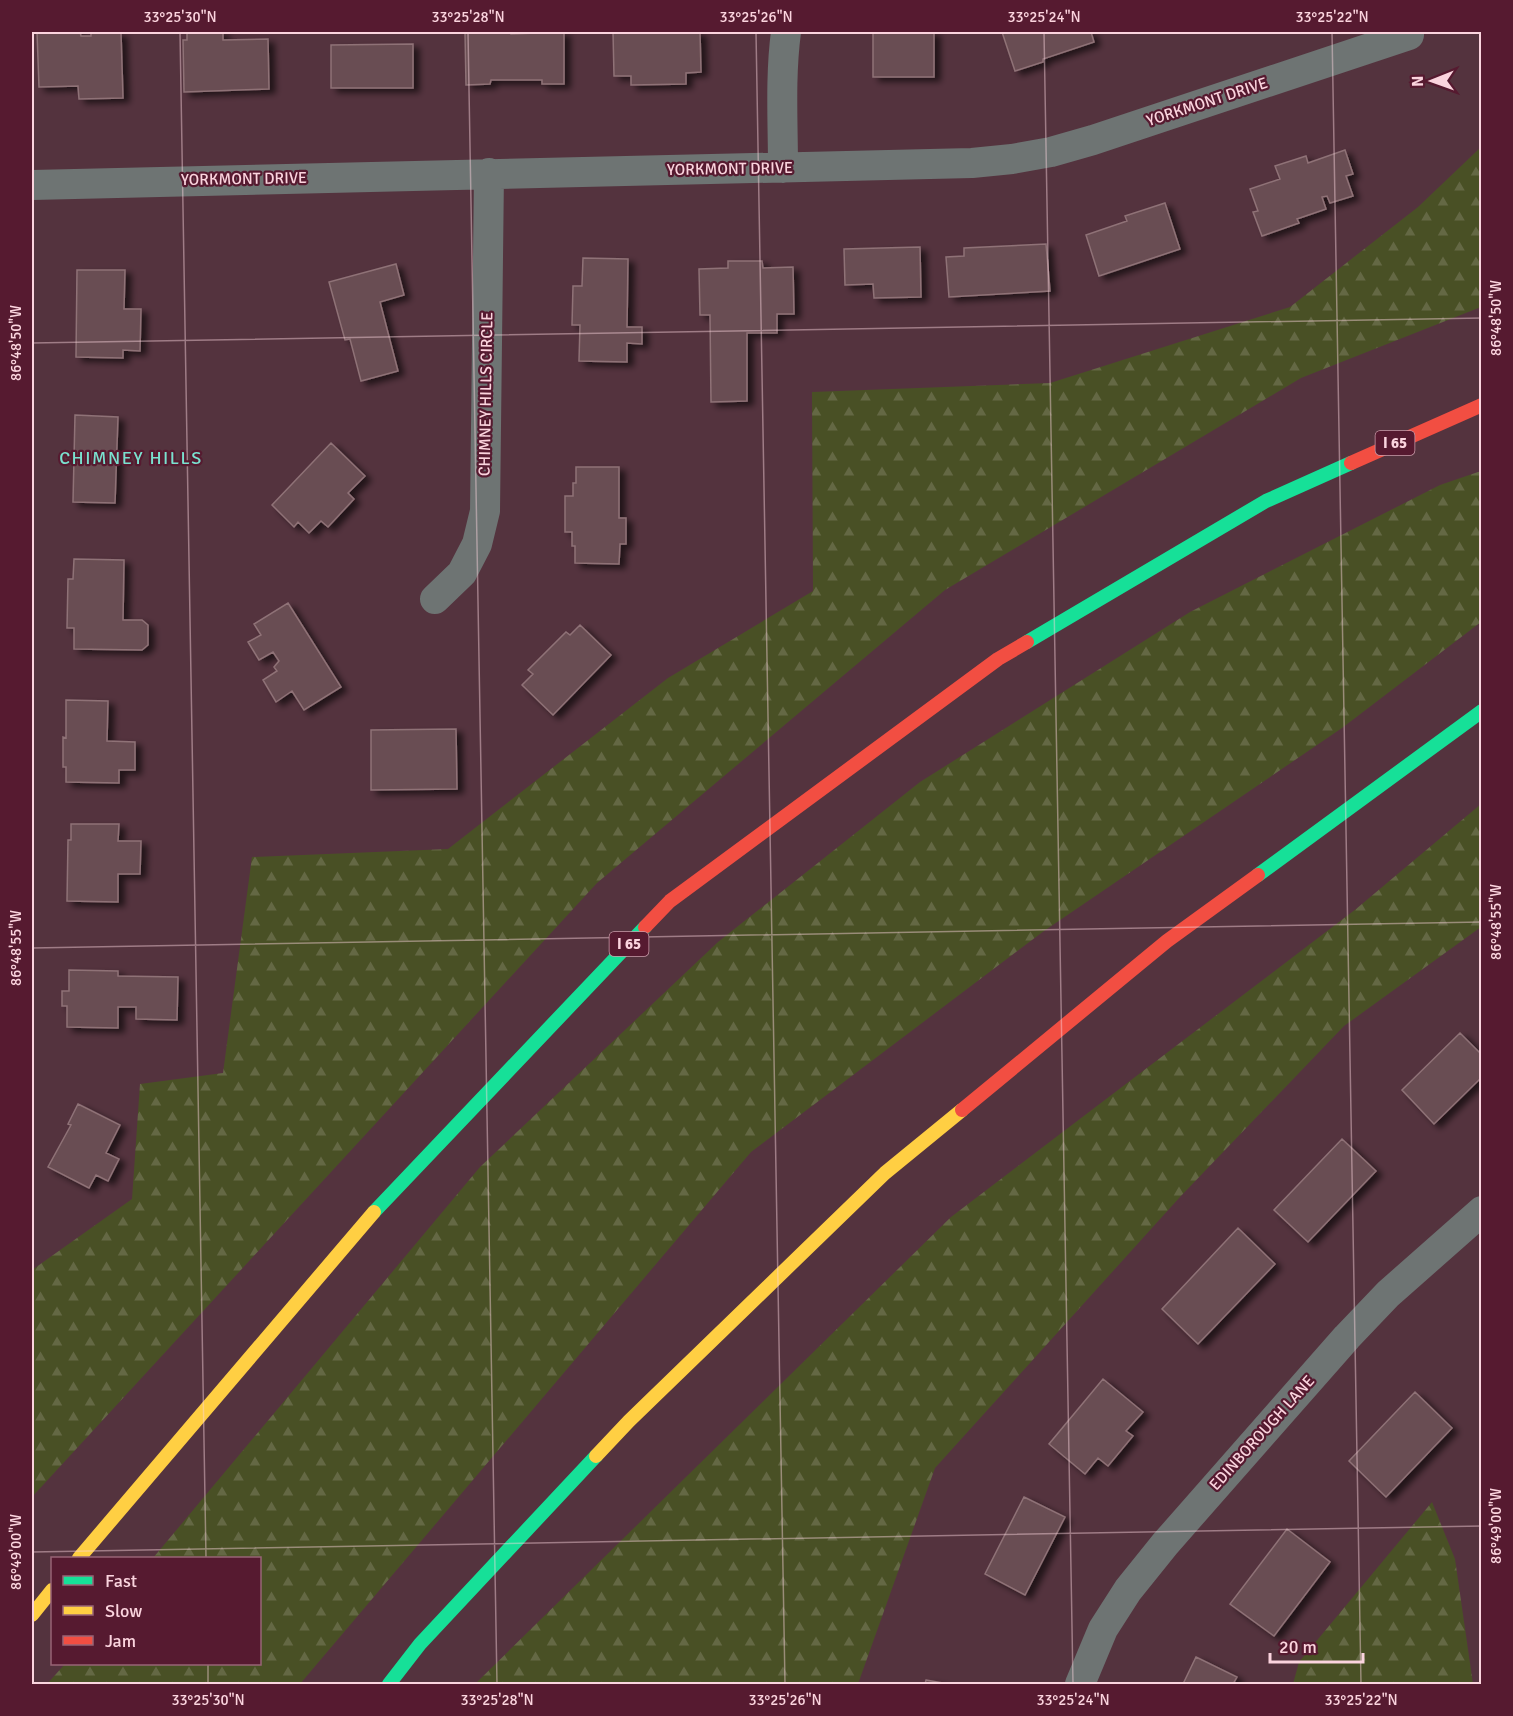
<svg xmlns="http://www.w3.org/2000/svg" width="1513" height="1716" font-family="Signika,sans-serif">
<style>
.forest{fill:url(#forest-firs)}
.building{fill:#694d52;stroke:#8f7277;stroke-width:1.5;filter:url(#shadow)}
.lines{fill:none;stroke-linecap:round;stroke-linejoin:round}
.street{stroke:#6e7473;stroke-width:30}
.fast{stroke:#16e098;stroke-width:14}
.slow{stroke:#ffcf43;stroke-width:14}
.jam{stroke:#f24e42;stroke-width:14}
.ticks{fill:none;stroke:#fbd4de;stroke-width:1.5;stroke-opacity:0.45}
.labels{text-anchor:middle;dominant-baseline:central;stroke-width:4.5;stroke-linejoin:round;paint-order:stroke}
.shield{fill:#561a30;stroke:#ca9caa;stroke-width:1.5}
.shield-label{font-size:15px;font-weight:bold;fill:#fbd4de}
.street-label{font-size:16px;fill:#fbd4de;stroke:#561a30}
.neighbourhood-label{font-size:18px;letter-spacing:1.5px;fill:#7ae1cf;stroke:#561a30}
.neatline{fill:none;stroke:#fbd4de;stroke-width:2}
.ticks-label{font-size:15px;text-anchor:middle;fill:#fbd4de}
</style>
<defs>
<pattern id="forest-firs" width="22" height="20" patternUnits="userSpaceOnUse" patternTransform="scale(1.5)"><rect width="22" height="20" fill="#495025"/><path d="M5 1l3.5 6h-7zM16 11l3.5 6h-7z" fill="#646844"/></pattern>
<filter id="shadow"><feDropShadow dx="6" dy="4" stdDeviation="3" flood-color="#0009"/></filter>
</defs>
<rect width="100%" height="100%" fill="#54333e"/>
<path class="forest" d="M1481 147V307L1301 378 945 590 597 883 32 1497V1270L132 1199 140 1084 223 1073 252 857 448 849 668 678 813 591 812 392 1050 383 1290 307 1418 207Z
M1481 471V622L1342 728 1044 931 751 1152 300 1684H47L65 1664H260V1558H153L480 1167 718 942 920 782 1190 612 1440 485Z
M1481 804V927L1344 1026 1180 1197 935 1468 858 1684H475L951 1217 1356 909Z
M1432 1502 1455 1559 1473 1684H1293L1299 1662Z"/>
<path class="building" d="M37 32H80L81 36H91V33H121L123 98 79 99 78 86 39 87Z
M187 32H223V40L268 39 269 89 184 92 183 40H187Z
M465 32H511V34L564 32V84H542V80H491L490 84 466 85Z
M613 32H700L701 72 686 73V84L631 85V76H614Z
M873 32H934V77H873Z
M1002 32H1091L1094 42 1043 59V62L1015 71Z
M413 44V88H331V45Z
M1345 150 1353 174 1346 176 1353 196 1330 203 1327 196 1322 197 1326 209 1297 219 1299 223 1262 236 1253 212 1258 211 1250 189 1280 179 1275 166 1306 156 1308 163Z
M1165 203 1180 249 1099 276 1086 235 1127 221 1125 216Z
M1046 244 1050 291 949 297 946 257 964 256V248Z
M920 247 921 297 874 298 873 284 845 285 844 249Z
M583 258 628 259 627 327H642V344L627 343V362L579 361 580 325H572L573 286H582Z
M728 261H762L763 268 793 267 794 314H777V333H747V401L711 402 710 315H700L699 269 728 268Z
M396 264 404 295 380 302 398 371 361 381 350 339 345 340 329 282Z
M77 270H125L124 309H141L140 351 123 350V358L76 357Z
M75 415 118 417 115 503 73 502Z
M331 443 365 476 348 493 354 499 328 527 321 521 309 533 298 522 294 527 272 505Z
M576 467H619V518H626V544H620L619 564 575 563V546H572V532H565V496H573V483H576Z
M74 559 124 560 123 620H142L148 625V645L142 650 74 649V628H67L68 579H73Z
M288 603 341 687 304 710 292 691 276 702 263 680 277 671 274 667 279 661 273 652 259 660 248 642 261 635 254 624Z
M580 625 611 655 553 715 522 685 533 674 528 670 566 632 570 635Z
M66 700 108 701 107 741 135 742V770H119V783L66 782V767H63V737L66 738Z
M456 729 457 789 371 790V730Z
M71 824H119L118 841H141L140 874H118V902L67 901 68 840H71Z
M69 970 118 971V976L178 977 177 1020 136 1019V1007H118V1028L67 1027V1006H62V991H69Z
M1460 1033 1482 1055V1077L1434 1124 1402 1090Z
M78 1104 120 1125 106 1153 119 1159 108 1181 96 1175 89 1188 48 1167 71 1125 68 1124Z
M1342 1139 1376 1171 1308 1242 1274 1210Z
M1238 1228 1275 1264 1198 1344 1162 1309Z
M1103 1379 1143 1412 1126 1431 1133 1436 1108 1466 1098 1458 1085 1474 1049 1444Z
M1415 1392 1452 1428 1386 1497 1349 1461Z
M1024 1497 1065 1517 1025 1595 985 1574Z
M1287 1529 1330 1562 1274 1636 1230 1604Z
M1196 1657 1237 1677 1233 1684H1183Z
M926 1680 948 1684H925Z"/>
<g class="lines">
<path class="street" d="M783 168C783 123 780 77 786 32
M32 185 972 163 1012 159 1051 152 1093 140 1409 35
M435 599 462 573 477 544 485 511 489 173
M1080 1684 1103 1629 1128 1590 1165 1544 1347 1337 1388 1294 1482 1211"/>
<path class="fast" d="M1027 642 1266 501 1351 463
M1258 875 1482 711
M374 1212 645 927
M389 1684 420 1644 596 1456"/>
<path class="slow" d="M596 1456 629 1421 885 1173 962 1110
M79 1558 374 1212
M32 1615 52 1590"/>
<path class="jam" d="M1351 463 1482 405
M645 927 670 901 998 659 1027 642
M962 1110 1167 941 1258 875"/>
</g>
<path class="ticks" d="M180 32 206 1558M468 32 497 1684M756 32 785 1684M1044 32 1073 1684M1332 32 1361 1684M32 343 1482 318M32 948 1482 922M32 1552 1482 1526M208 1664V1684"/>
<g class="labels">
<g class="shield">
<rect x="1375.5" y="431" width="39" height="24" rx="4.5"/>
<rect x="609.5" y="932" width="39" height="24" rx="4.5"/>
</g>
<g class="shield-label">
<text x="1395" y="443">I 65</text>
<text x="629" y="944">I 65</text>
</g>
<g class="street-label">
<text transform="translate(1207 102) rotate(-18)">YORKMONT DRIVE</text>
<text transform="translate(730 169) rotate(-1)">YORKMONT DRIVE</text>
<text transform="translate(244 179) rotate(-1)">YORKMONT DRIVE</text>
<text transform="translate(486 394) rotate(-89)">CHIMNEY HILLS CIRCLE</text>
<text transform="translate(1262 1433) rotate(-48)">EDINBOROUGH LANE</text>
</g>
<g class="neighbourhood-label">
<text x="131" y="458">CHIMNEY HILLS</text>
</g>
</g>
<rect width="1513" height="1716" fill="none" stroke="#561a30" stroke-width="66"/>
<rect x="51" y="1557" width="210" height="108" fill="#561a30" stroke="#986476" stroke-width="1.5"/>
<rect x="63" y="1576" width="30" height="9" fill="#16e098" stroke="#986476" stroke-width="1.5"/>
<text x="105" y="1587" font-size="18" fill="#fbd4de">Fast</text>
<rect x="63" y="1606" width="30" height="9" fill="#ffcf43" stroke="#986476" stroke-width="1.5"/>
<text x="105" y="1617" font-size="18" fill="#fbd4de">Slow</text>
<rect x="63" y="1636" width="30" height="9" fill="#f24e42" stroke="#986476" stroke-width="1.5"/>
<text x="105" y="1647" font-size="18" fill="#fbd4de">Jam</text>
<g transform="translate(1432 81) rotate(269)" stroke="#561a30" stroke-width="4.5" paint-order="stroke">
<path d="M0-4.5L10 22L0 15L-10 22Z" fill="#fbd4de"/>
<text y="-9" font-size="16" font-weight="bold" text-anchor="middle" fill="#fbd4de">N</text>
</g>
<path d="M1270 1653v9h93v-9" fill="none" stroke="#fbd4de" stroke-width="3"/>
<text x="1279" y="1653" font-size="18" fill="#fbd4de" stroke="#561a30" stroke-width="4.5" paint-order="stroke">20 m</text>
<rect x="33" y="33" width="1447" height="1650" class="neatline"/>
<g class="ticks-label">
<text x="180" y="22">33°25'30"N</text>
<text x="468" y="22">33°25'28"N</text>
<text x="756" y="22">33°25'26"N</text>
<text x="1044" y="22">33°25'24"N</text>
<text x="1332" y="22">33°25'22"N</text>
<text transform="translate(1496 318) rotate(-90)" y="5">86°48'50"W</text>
<text transform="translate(16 343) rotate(-90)" y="5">86°48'50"W</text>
<text transform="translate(1496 922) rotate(-90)" y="5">86°48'55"W</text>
<text transform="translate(16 948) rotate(-90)" y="5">86°48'55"W</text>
<text transform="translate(1496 1526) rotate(-90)" y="5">86°49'00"W</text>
<text transform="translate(16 1552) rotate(-90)" y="5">86°49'00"W</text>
<text x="208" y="1705">33°25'30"N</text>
<text x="497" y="1705">33°25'28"N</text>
<text x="785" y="1705">33°25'26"N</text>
<text x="1073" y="1705">33°25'24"N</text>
<text x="1361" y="1705">33°25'22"N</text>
</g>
</svg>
